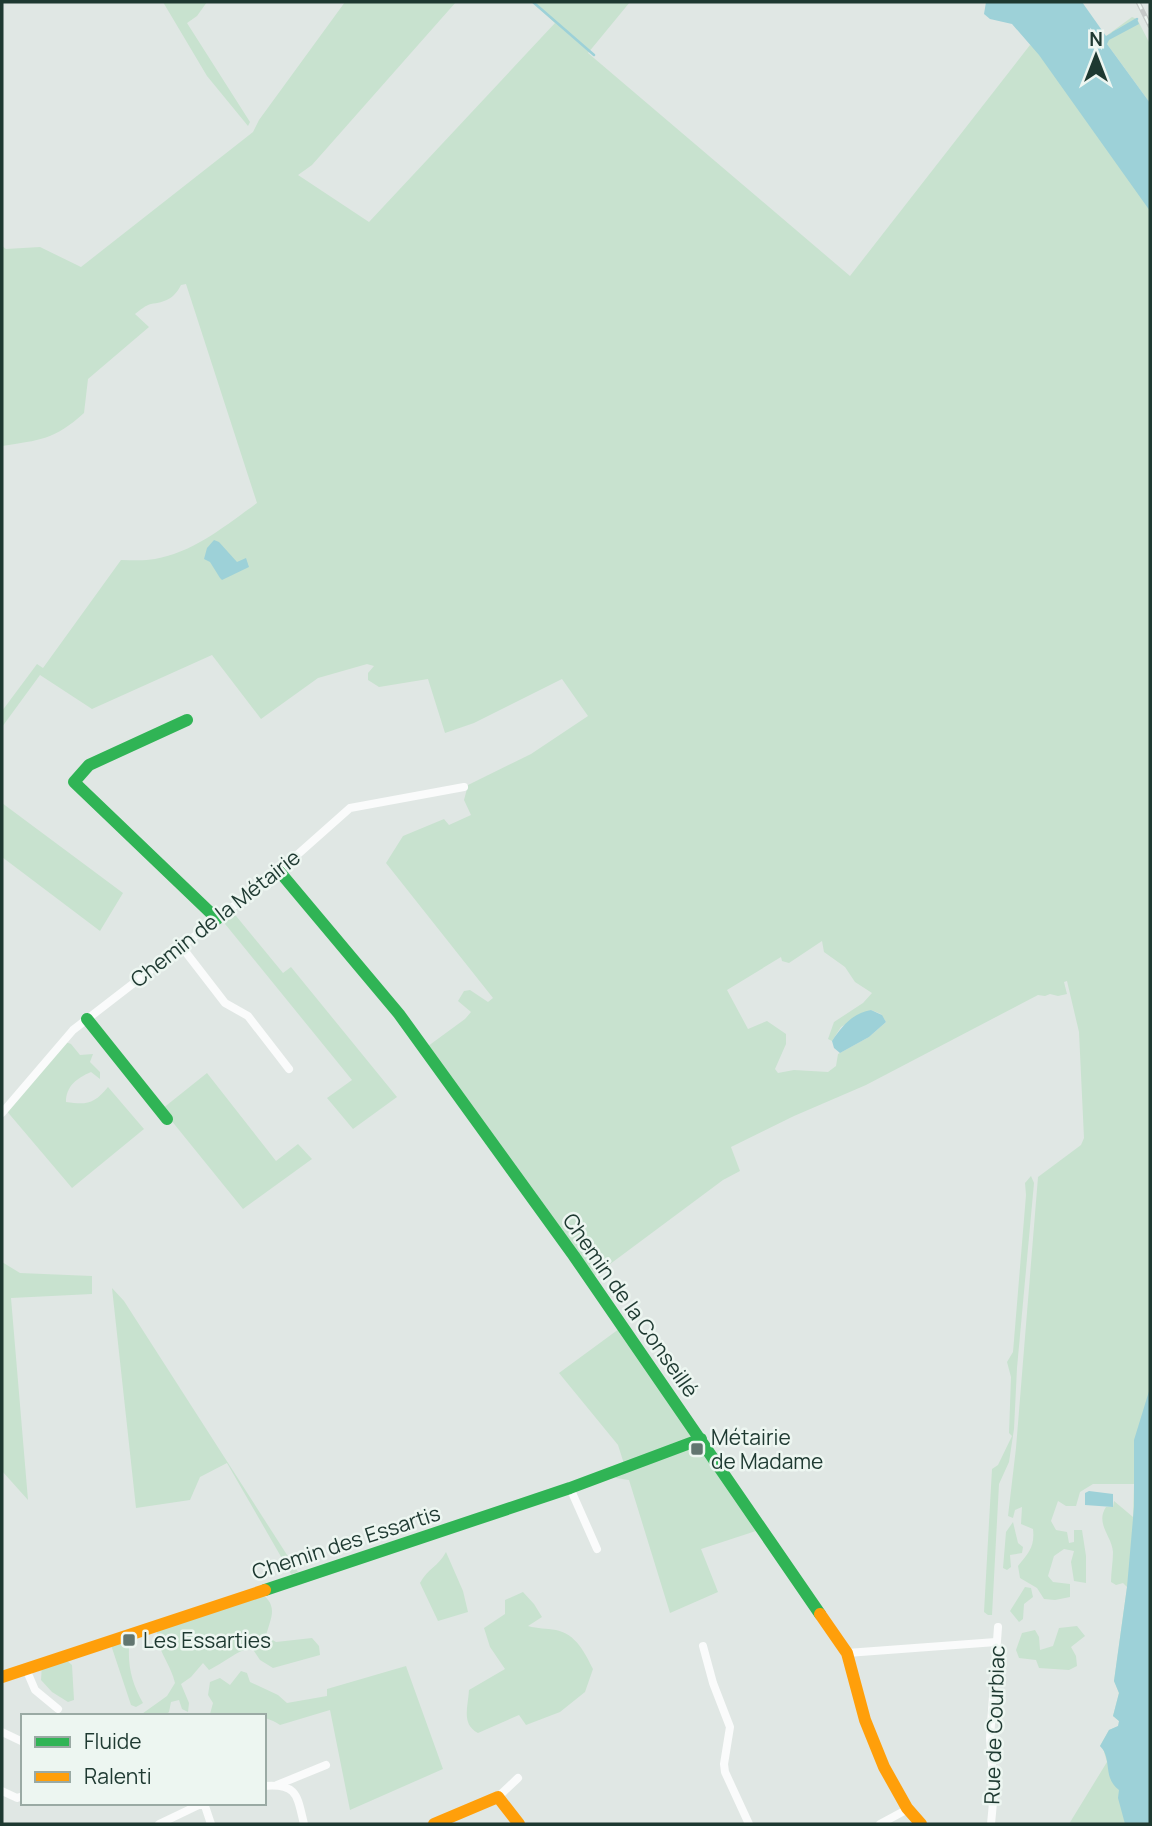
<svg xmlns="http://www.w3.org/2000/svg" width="1152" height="1826" font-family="Manrope,sans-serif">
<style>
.green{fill:#c8e2cf;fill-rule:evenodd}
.water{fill:#9dd1d8}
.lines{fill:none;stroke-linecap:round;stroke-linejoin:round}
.stream{stroke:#9dd1d8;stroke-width:2.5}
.street{stroke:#fafbfb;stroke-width:8}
.fast{stroke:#30b455;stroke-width:12}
.slow{stroke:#ff9f0a;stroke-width:12}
.rail-casing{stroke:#c5c9c8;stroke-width:5}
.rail{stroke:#edf6f1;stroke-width:2.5;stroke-dasharray:8;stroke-linecap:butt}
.poi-dot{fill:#627670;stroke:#edf6f1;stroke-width:2.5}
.labels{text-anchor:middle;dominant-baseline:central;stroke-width:5;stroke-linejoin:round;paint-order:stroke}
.street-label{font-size:21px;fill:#1e3931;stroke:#edf6f1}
.poi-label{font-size:21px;fill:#1e3931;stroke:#edf6f1;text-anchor:start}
</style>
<rect width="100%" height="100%" fill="#e0e7e4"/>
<path class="green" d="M163 2H207L197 16 187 23 250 122 248 126 207 76Z
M345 2H456L312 165 298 175 369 222 555 23 532 2H630L588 53 850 276 1030 45 1075 64 1150 168V1824H1069L1107 1762 1103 1748 1100 1746 1109 1730 1119 1726V1721L1113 1716 1119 1693 1114 1681 1127 1587 1123 1583 1116 1585 1111 1582C1111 1572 1113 1562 1113 1552 1112 1536 1095 1524 1106 1507H1113L1114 1501 1133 1517 1134 1484H1093L1080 1492 1076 1506H1066L1058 1501 1051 1521 1056 1530 1067 1532 1069 1543 1074 1542V1530H1082L1086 1556V1583L1074 1581 1071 1562 1074 1551 1064 1549 1054 1556 1048 1576 1053 1582 1070 1584V1597L1055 1600 1044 1599 1037 1588 1020 1578 1018 1566C1029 1553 1035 1546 1033 1529L1021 1524 1022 1507 1015 1510 1013 1518 1008 1516 1016 1448 1038 1177 1081 1145 1084 1138 1079 1032 1067 981 1064 982 1067 994 1058 996 1050 994 1045 996 1038 995 866 1085 794 1116 731 1147 740 1171 723 1180 594 1276 424 1049 465 1019 471 1012 458 1001 464 991 470 990 488 1002 493 998 386 863 403 836 444 819 449 825 471 815 464 800 468 785 531 754 588 716 562 679 474 723 445 733 428 679 379 687 368 680V673L374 666 367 664 318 678 261 719 212 655 92 709 40 675 2 727V711L37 664 43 668 121 560C132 560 144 561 155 559 194 552 225 526 257 503L186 284 181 285C174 299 165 302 151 304 146 305 140 310 135 314L149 327 88 379 84 413C54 440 40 440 2 446V246L6 249 40 247 81 267 253 132 259 120ZM822 941 824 952 845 967 855 982 872 993 863 1003 834 1022 828 1039 832 1041 841 1027 871 1010 881 1014 886 1022 869 1037 838 1054 836 1066 828 1072 794 1070 778 1073 775 1069 786 1044V1034L767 1021 748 1029 727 990 781 957 782 961 789 963Z
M1132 17 1137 19 1150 44V103L1107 44 1106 36Z
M2 803 123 893 100 931 2 857Z
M232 911 283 973 291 967 397 1097 353 1129 327 1098 352 1080 221 919Z
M63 1041 71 1044 80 1055 93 1054 90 1062 100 1072V1079L91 1072C77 1078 66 1086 66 1102 87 1105 94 1104 108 1087L144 1129 72 1188 5 1109Z
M207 1073 276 1161 298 1144 312 1159 243 1209 162 1109Z
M1031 1176 1034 1183 1017 1368 1014 1429 1009 1462 999 1484 992 1615H988L984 1612 992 1469 998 1465 1012 1436 1009 1433 1011 1377 1007 1362 1013 1352 1026 1195 1025 1183Z
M2 1262 20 1273 92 1276V1294L11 1298 28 1500 2 1471Z
M112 1288 124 1301 298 1572 291 1574 227 1463 200 1477 190 1500 136 1508Z
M623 1326 762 1529 701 1549 718 1592 670 1613 629 1480 616 1478 613 1472 625 1467 618 1445 559 1373Z
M1013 1522 1018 1543 1023 1547 1022 1553 1010 1555 1011 1567 1007 1570 1003 1568 1006 1532Z
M446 1552 463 1591 468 1612 438 1621 420 1583C428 1568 438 1567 446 1552Z
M1025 1587 1031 1588 1033 1597 1024 1604 1023 1619 1019 1622 1010 1611Z
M523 1592 534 1604 542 1617 528 1626C538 1629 546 1628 556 1630 576 1634 585 1653 593 1669L585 1692 560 1712 526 1725 519 1715 478 1733C461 1724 468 1707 469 1690L505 1669 490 1647 484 1628 505 1614V1600Z
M262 1594C279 1607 270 1619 266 1636L276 1642 312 1638 319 1646 320 1655 273 1668 260 1660 252 1648C239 1649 222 1664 209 1670L203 1663 191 1677 181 1684 189 1703 188 1712 182 1709 179 1700 171 1702 169 1712 164 1716H139L167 1696 175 1683C171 1664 155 1648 157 1629Z
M1077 1626 1085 1636 1071 1647 1076 1656 1077 1666 1069 1670 1039 1668 1036 1660 1019 1658 1016 1650 1022 1633 1035 1630 1039 1637 1040 1650 1053 1646 1059 1628Z
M118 1643 125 1644 129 1648C128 1669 133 1685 143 1703L136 1707 131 1705 111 1645Z
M65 1659 72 1665 74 1700 68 1702 52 1692 41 1680 42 1664Z
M406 1666 443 1769 350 1810 330 1710 280 1725C259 1711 235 1716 212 1716L210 1714 213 1703 208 1695 210 1682 220 1678 230 1685 241 1671 247 1673 250 1682 278 1695 287 1703 327 1696V1689Z"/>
<path class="water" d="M986 2H1082L1106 36 1137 19 1139 24 1109 40 1107 44 1150 103V211L1039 55 1012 24 990 19 984 14Z
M214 540 219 542 237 562 246 558 249 567 222 580 220 578 210 562 204 559 207 548Z
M871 1010 882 1015 886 1022 869 1037 840 1053 834 1048 832 1041C842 1026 853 1013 871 1010Z
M1150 1388V1824H1125L1118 1798 1119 1790C1102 1777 1113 1759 1100 1746L1109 1730 1118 1726 1119 1721 1113 1716 1119 1693 1114 1681 1127 1587 1134 1507V1440Z
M1089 1491 1113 1494V1507L1085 1505V1493Z"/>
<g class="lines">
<path class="stream" d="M533 2 594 55
M1113 33 1137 19"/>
<path class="street" d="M181 946 225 1003 248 1016 289 1069
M2 1113 73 1030 279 871 350 808 464 787
M570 1488 597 1549
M703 1646 713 1683 730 1727 724 1764 725 1772 749 1824
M847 1653 996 1642
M26 1669 35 1690 58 1709
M2 1732 23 1742
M277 1785 326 1765
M264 1786C298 1783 297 1796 304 1824
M2 1791 17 1798 23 1796
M498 1797 518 1778
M204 1803 211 1824
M159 1824 203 1803
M880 1824 906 1810
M991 1824 994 1792 990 1738 998 1627"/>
<path class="fast" d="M187 720 89 765 74 782 217 919
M279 871 399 1014 574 1256 820 1614
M87 1019 167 1119
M265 1590 570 1488 701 1439"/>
<path class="slow" d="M820 1614 847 1653 865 1720 884 1767 907 1808 921 1824
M2 1677 265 1590
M434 1824 498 1797 519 1824"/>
<defs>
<path id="rail" d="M1138 2 1150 26"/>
</defs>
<use href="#rail" class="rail-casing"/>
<use href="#rail" class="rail"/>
</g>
<g class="poi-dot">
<rect x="690" y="1442" width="14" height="14" rx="3.5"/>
<rect x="122" y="1633" width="14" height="14" rx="3.5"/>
</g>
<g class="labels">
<g class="street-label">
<text transform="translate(215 918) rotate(-38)">Chemin de la Métairie</text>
<text transform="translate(631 1305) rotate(55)">Chemin de la Conseillé</text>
<text transform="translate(346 1542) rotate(-18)">Chemin des Essartis</text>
<text transform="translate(994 1725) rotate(-88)">Rue de Courbiac</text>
</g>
<g class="poi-label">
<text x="711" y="1437">Métairie<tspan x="711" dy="24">de Madame</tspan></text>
<text x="143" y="1640">Les Essarties</text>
</g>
</g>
<rect width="1152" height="1826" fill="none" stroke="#1e3931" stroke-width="7"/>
<rect x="21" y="1714" width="245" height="91" fill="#edf6f1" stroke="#9aaaa4" stroke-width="2"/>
<rect x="35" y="1737" width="35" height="10" fill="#30b455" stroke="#9aaaa4" stroke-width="2"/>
<text x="84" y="1749" font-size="21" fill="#1e3931">Fluide</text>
<rect x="35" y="1772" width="35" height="10" fill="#ff9f0a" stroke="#9aaaa4" stroke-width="2"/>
<text x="84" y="1784" font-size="21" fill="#1e3931">Ralenti</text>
<g transform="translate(1096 56)" stroke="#edf6f1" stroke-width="5" paint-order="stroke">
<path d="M0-5L12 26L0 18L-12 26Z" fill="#1e3931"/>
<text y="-10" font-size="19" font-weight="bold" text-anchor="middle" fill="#1e3931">N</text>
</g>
</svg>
